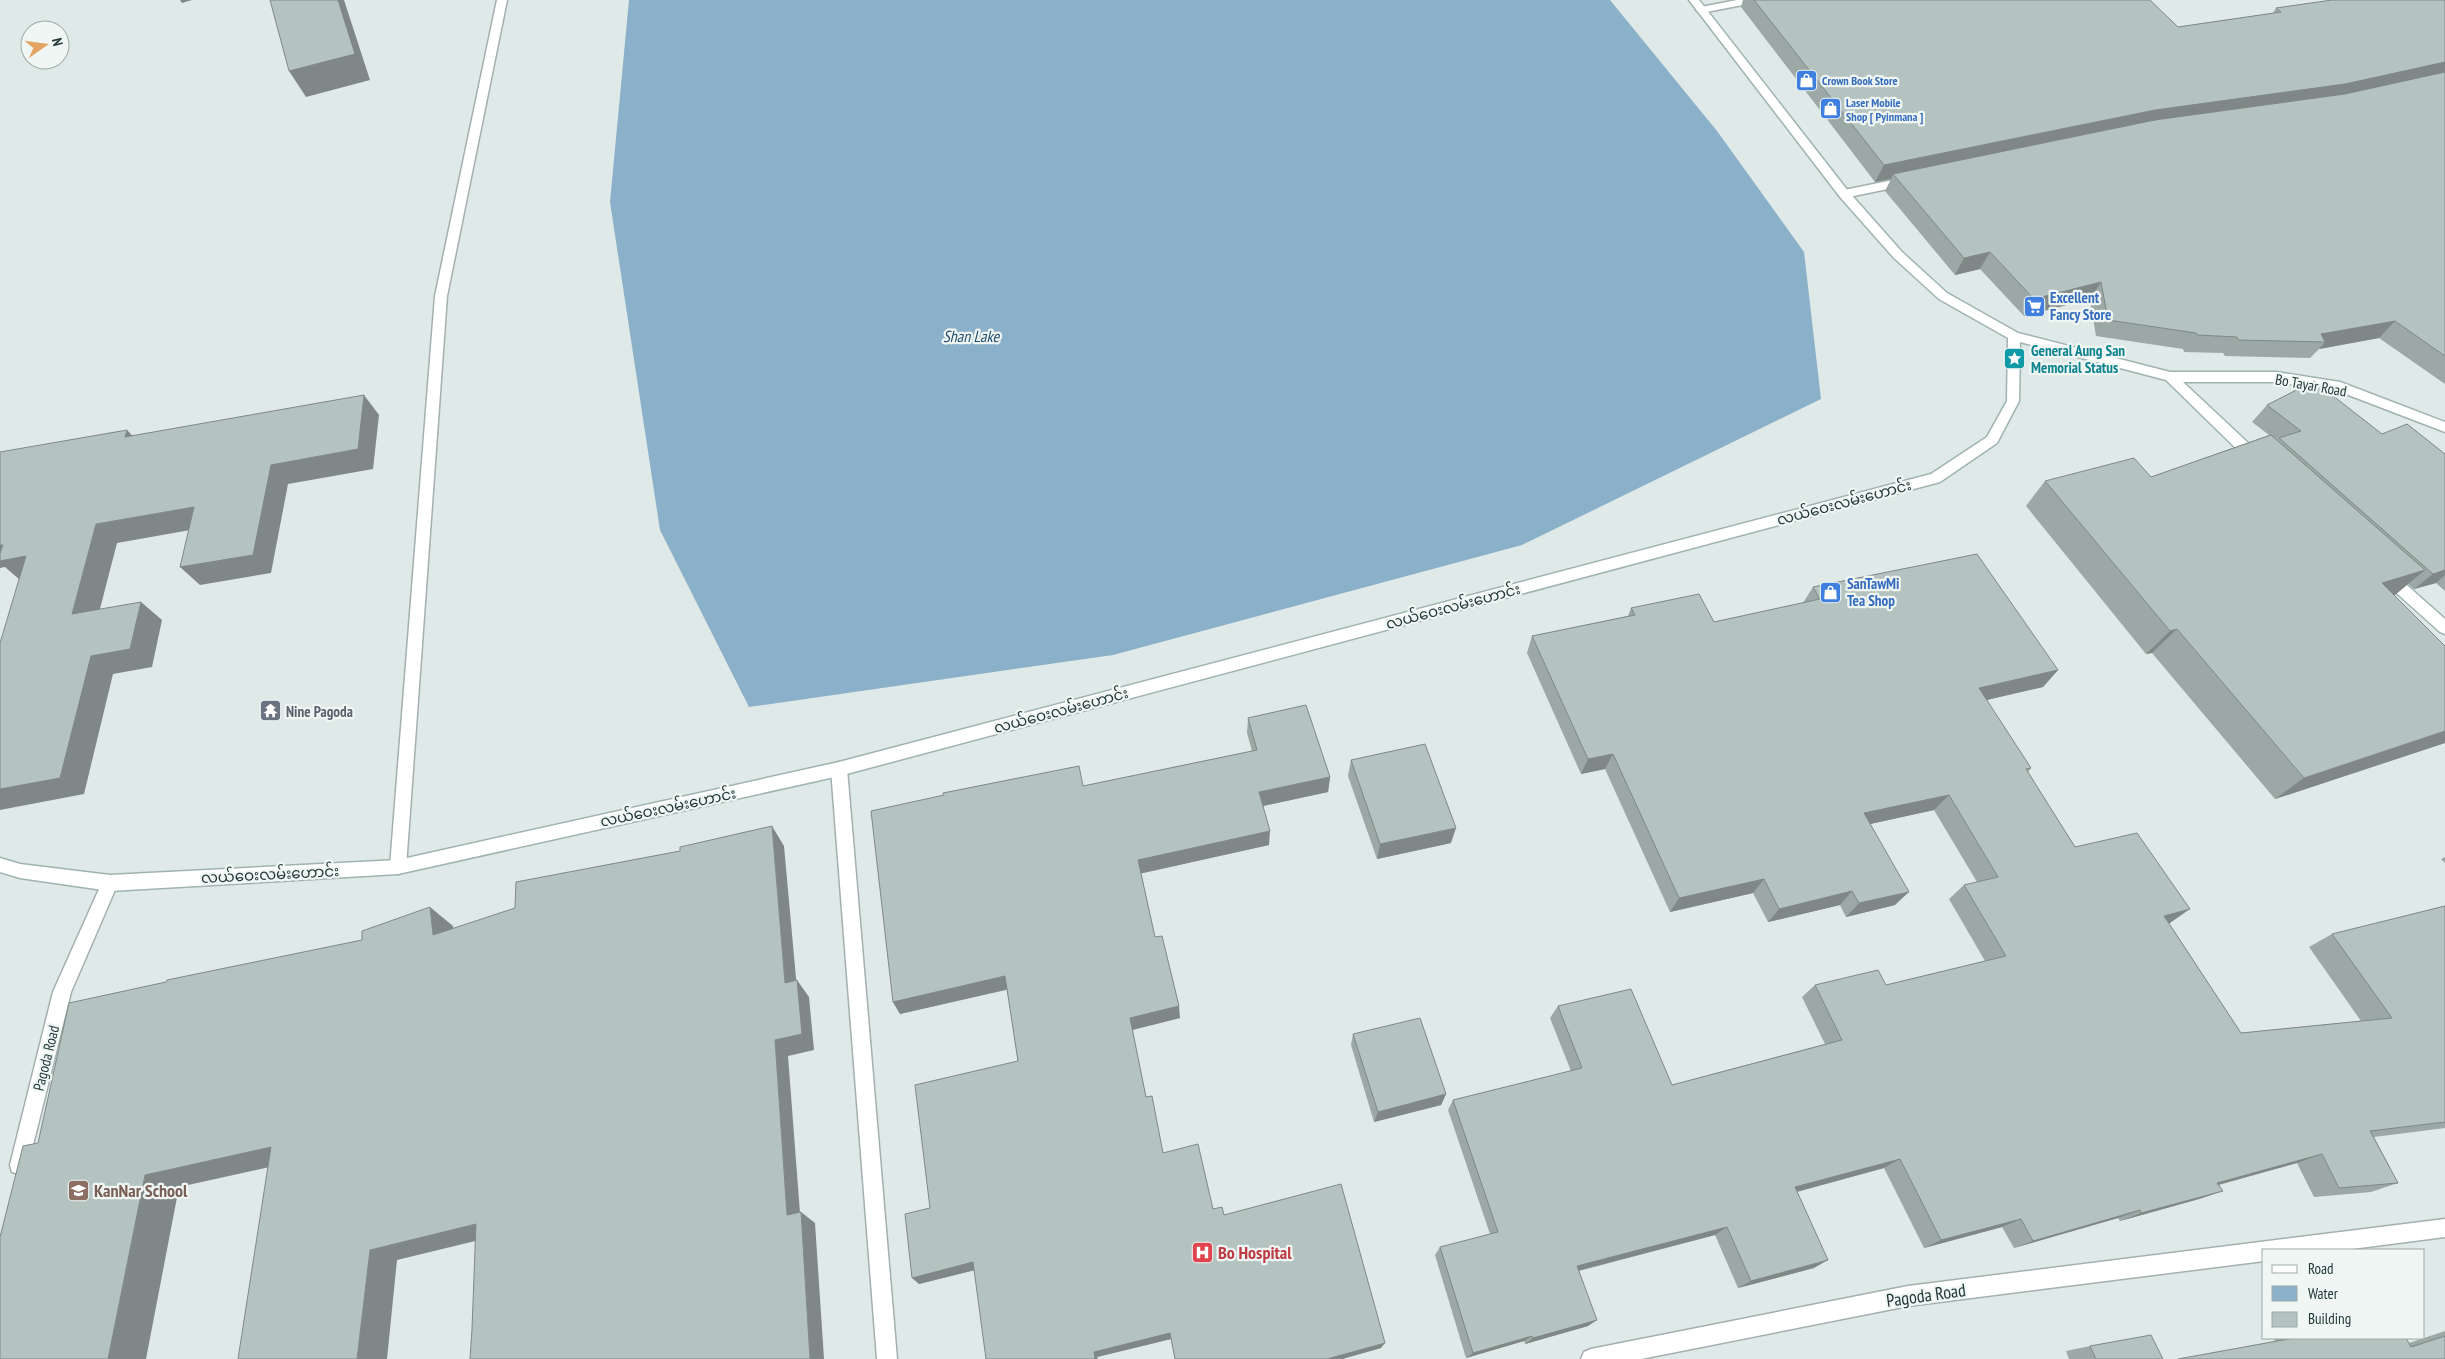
<svg xmlns="http://www.w3.org/2000/svg" width="2445" height="1359" font-family="'PT Sans Narrow','Noto Sans Myanmar',sans-serif">
<style>
.water{fill:#8bb0c9}
.lines{fill:none;stroke-linecap:round;stroke-linejoin:round}
.street-casing{stroke:#a3b0af;stroke-width:3}
.secondary-casing{stroke:#9fb3b1;stroke-width:3}
.street{fill:#fff;fill-rule:evenodd}
.secondary{fill:#fff;fill-rule:evenodd}
.wall{fill:#9ca8a5}
.shaded-wall{fill:#7f8886}
.building{fill:#b5c3c0;stroke:#7f8886}
.labels{text-anchor:middle;dominant-baseline:central;stroke-width:4.5;stroke-linejoin:round;paint-order:stroke}
.far-shop-label{font-size:12px;font-weight:bold;fill:#366cbe;stroke:#eff6f4;text-anchor:start}
.shop-label{font-size:15px;font-weight:bold;fill:#366cbe;stroke:#eff6f4;text-anchor:start}
.culture-label{font-size:15px;font-weight:bold;fill:#0d838f;stroke:#eff6f4;text-anchor:start}
.street-label{font-size:15px;fill:#223737;stroke:#eff6f4}
.worship-label{font-size:15px;font-weight:bold;fill:#5b616d;stroke:#eff6f4;text-anchor:start}
.water-label{font-size:16px;font-style:italic;fill:#224d6d;stroke:#eff6f4}
.near-education-label{font-size:18px;font-weight:bold;fill:#785e54;stroke:#eff6f4;text-anchor:start}
.near-health-label{font-size:18px;font-weight:bold;fill:#be3a42;stroke:#eff6f4;text-anchor:start}
.near-street-label{font-size:18px;fill:#223737;stroke:#eff6f4}
</style>
<rect width="100%" height="100%" fill="#dfe9e7"/>
<path class="water" d="M629 0H1610L1717 131 1804 252 1821 399 1522 545 1113 655 749 707 660 530 610 202Z"/>
<g class="lines">
<defs>
<path id="street" d="M497 0H507L447 296 406 867 404 872 398 874 392 872 390 867 435 296Z
M1737 0H1758L1753 3 1701 13 1696 10 1701 7Z
M1908 177 1912 178V184L1844 198 1838 194 1844 190Z
M839 762 845 764 847 769 897 1359H877L831 769 833 764Z
M110 875 116 878 118 883 71 992 28 1165 26 1172 19 1174 12 1172 10 1165 53 992 104 878Z
M2445 1219V1237L2344 1250H2264V1261L1908 1306 1641 1359H1581L1584 1352 1591 1349 1908 1286Z"/>
<path id="secondary" d="M1689 0H1699L1848 191 1902 252 1947 293 2018 333 2170 372H2276L2340 382 2445 422V432L2338 391 2276 382H2183L2261 455 2263 459 2256 464 2251 463 2166 380 2020 342 2019 401 1997 443 1940 482 839 776 398 874 110 891 20 878 0 872V858L20 864 110 875 398 860 839 762 1931 474 1987 437 2007 401 2008 338 1939 299 1894 258 1840 197Z
M2387 570 2392 572 2445 619V634L2440 632 2382 580 2380 576 2382 572Z"/>
</defs>
<use href="#street" class="street-casing"/>
<use href="#secondary" class="secondary-casing"/>
<use href="#street" class="street"/>
<use href="#secondary" class="secondary"/>
</g>
<path class="wall" d="M1743 0H1754L2178 27 2273 13 2276 8 2445 1V384L2379 338 2319 349 2310 358 2225 356 2223 353 2184 352 2183 349 2096 336 2090 299 2024 316 1980 269 1955 275 1885 191 1891 179 1875 182 1741 7Z
M2267 405 2382 434 2445 454V591L2436 583 2414 589 2408 584 2394 595 2445 646V743L2275 799 2152 653 2146 654 2026 506 2045 481 2151 477 2269 435 2252 422Z
M1813 587 2058 670 2043 687 1986 700 2031 768 2028 772 2075 847 2170 923H2169L2241 1033 2361 1021 2309 947 2332 934 2445 906V1128L2374 1137 2398 1183 2371 1192 2314 1197 2297 1163 2219 1185 2223 1191 2199 1199 2120 1221 2118 1218 2014 1248 2002 1227 1924 1248 1884 1168 1797 1192 1814 1268 1738 1288 1715 1235 1579 1271 1588 1326 1525 1344 1524 1341 1466 1358 1435 1255 1440 1247 1490 1234 1448 1110 1453 1100 1571 1071 1550 1018 1558 1006 1672 1085 1825 1044 1802 997 1815 985H1886L1985 961 1949 899 1964 885 1977 882 1934 810 1870 824 1895 905 1846 917 1840 905 1768 922 1753 893 1670 912 1605 769 1581 774 1527 653 1532 636 1628 616 1631 608 1714 622 1803 603Z
M1248 718 1330 777 1328 792 1263 806 1269 845 1141 873 1155 937 1180 1018 1132 1030 1146 1097 1163 1153 1213 1209 1224 1215 1381 1348 1342 1359H1175L1171 1339 1097 1357 975 1270 919 1284 930 1208 1018 1061 1007 989 900 1014 893 1002 1083 786 1252 751 1247 733Z
M1351 760 1451 843 1377 859 1348 776Z
M2445 857V863L2441 859Z
M1353 1034 1446 1094 1441 1105 1374 1122 1351 1045Z
M2445 1331V1359L2275 1341 2273 1338H2406L2409 1343Z
M2090 1346 2163 1359H2069L2066 1351Z"/>
<path class="shaded-wall" d="M180 0H192L182 3Z
M338 0H344L370 80 306 97 289 71Z
M2445 62V76L1893 174 1891 179 1875 182 1884 165 2155 110Z
M1990 252 1980 269 1955 275 1964 258Z
M2101 282 2090 299 2024 316 2034 299Z
M2395 321 2379 338 2319 349 2325 342 2321 334Z
M364 395 379 415 373 469 288 484 271 573 200 585 180 567 271 465Z
M127 430 146 450 125 437Z
M194 507 213 526 117 543 94 632 72 614 96 524Z
M0 545H3L26 556 20 580 5 567 0 568Z
M2425 570 2395 595 2353 607 2382 583Z
M2445 570V575L2436 583 2414 589 2433 574Z
M141 602 162 620 152 667 113 674 84 794 0 810V789L91 656Z
M2177 629 2152 653 2146 654 2170 631Z
M2058 670 2043 687 1965 705 1979 688Z
M2445 731V743L2275 799 2304 778Z
M1613 754 1605 769 1581 774 1588 759Z
M1330 777 1328 792 1258 807 1259 792Z
M1949 795 1934 810 1852 828 1864 813Z
M772 826 784 846 798 1000 785 983Z
M1456 828 1451 843 1377 859 1380 844Z
M1270 831 1269 845 1139 874 1138 860Z
M1764 879 1753 893 1670 912 1679 898Z
M1852 891 1840 905 1768 922 1779 909Z
M1909 892 1895 905 1846 917 1859 903Z
M430 907 453 926 456 953 433 935Z
M2190 909 2170 923 2144 929 2164 916Z
M1005 976 1010 989 900 1014 893 1002Z
M797 980 809 997 814 1050 788 1056 801 1226 787 1215 775 1040Z
M1179 1006 1180 1018 1132 1030 1130 1018Z
M1446 1094 1441 1105 1374 1122 1378 1112Z
M271 1147 301 1160 179 1187 146 1359H108L145 1175Z
M2322 1154 2297 1163 2195 1191 2217 1183Z
M1900 1159 1884 1168 1781 1196 1795 1187Z
M2223 1191 2199 1199 2120 1221 2141 1213Z
M2140 1210 2118 1218 2014 1248 2033 1241Z
M801 1212 815 1223 824 1359H810Z
M2021 1219 2002 1227 1924 1248 1941 1240Z
M476 1224 500 1235 397 1260 387 1359H357L370 1250Z
M1727 1227 1715 1235 1569 1273 1577 1266Z
M1828 1260 1814 1268 1738 1288 1751 1281Z
M973 1262 979 1269 919 1284 912 1278Z
M1597 1320 1588 1326 1525 1344 1533 1338Z
M1170 1333 1171 1339 1097 1357 1098 1359H1095L1094 1352Z
M1532 1336 1524 1341 1466 1358 1473 1353Z
M1385 1343 1381 1348 1342 1359H1327Z"/>
<path class="building" d="M270 0H338L355 54 289 71Z
M1754 0H2150L2178 27 2281 12 2276 8 2332 0H2443L2445 1V62L2345 84 2155 110 1884 165Z
M2445 72V356L2395 321 2321 334 2325 342 2238 340 2237 337 2198 335 2196 333 2108 320 2101 282 2034 299 1990 252 1964 258 1893 174 2155 120 2345 94Z
M2314 381 2382 434 2407 424 2445 454V570L2433 574 2279 438 2301 431 2267 405Z
M364 395 358 449 271 465 253 555 180 567 194 507 96 524 72 614 141 602 130 649 91 656 60 778 0 789V643L26 556 0 561V553L3 545H0V452L127 430 125 437Z
M2271 435 2425 570 2382 583 2445 646V731L2304 778 2177 629 2170 631 2045 481 2134 458 2151 477Z
M1977 554 2058 670 1979 688 2031 768 2026 769 2075 847 2137 833 2190 909 2164 916 2241 1033 2392 1018 2332 934 2445 906V1122L2370 1131 2398 1183 2339 1188 2322 1154 2217 1183 2223 1191 2141 1213 2140 1210 2033 1241 2021 1219 1941 1240 1900 1159 1795 1187 1828 1260 1751 1281 1727 1227 1577 1266 1597 1320 1533 1338 1532 1336 1473 1353 1440 1247 1498 1232 1453 1100 1582 1068 1558 1006 1631 989 1672 1085 1842 1040 1815 985 1878 970 1886 985 2006 956 1964 885 1998 877 1949 795 1864 813 1909 892 1859 903 1852 891 1779 909 1764 879 1679 898 1613 754 1588 759 1532 636 1635 615 1631 608 1699 594 1714 622 1820 599 1813 587Z
M1306 705 1330 777 1259 792 1270 831 1138 860 1155 937 1162 936 1179 1006 1130 1018 1146 1097 1152 1096 1163 1153 1198 1144 1213 1209 1222 1207 1224 1215 1341 1184 1385 1343 1327 1359H1175L1170 1333 1094 1352 1095 1359H986L973 1262 912 1278 905 1214 930 1208 915 1085 1018 1061 1005 976 893 1002 871 811 944 795 943 793 1079 766 1083 786 1257 750 1248 718Z
M1425 744 1456 828 1380 844 1351 760Z
M772 826 785 983 797 980 802 1034 775 1040 787 1215 801 1212 810 1359H470L472 1329 476 1224 370 1250 357 1359H238L271 1147 145 1175 108 1359H0V1237L23 1146 38 1143 69 1003 166 982 167 980 362 940V931L430 907 433 935 515 908 516 882 680 851V847Z
M1420 1018 1446 1094 1378 1112 1353 1034Z
M2151 1335 2163 1359H2096L2090 1346Z
M2445 1336V1359H2178L2294 1338H2406L2411 1347Z"/>
<defs>
<symbol id="shop-square" viewBox="-11 -11 22 22"><rect x="-9" y="-9" width="18" height="18" rx="4" fill="#3f7fe0" stroke="#eff6f4"/><path d="M-5-2.5h2.3a2.7 3.5 0 0 1 5.4 0H5L5.5 6h-11ZM-1.5-2.5h3a1.5 2.3 0 0 0-3 0Z" fill="#fff"/></symbol>
<symbol id="supermarket-square" viewBox="-11 -11 22 22"><rect x="-9" y="-9" width="18" height="18" rx="4" fill="#3f7fe0" stroke="#eff6f4"/><path d="M-6-5.5h2.5l.6 2H6L4.5 2H-2.5L-4.4-4H-6ZM-1.5 3.2a1.3 1.3 0 1 0 .1 0ZM3 3.2a1.3 1.3 0 1 0 .1 0Z" fill="#fff"/></symbol>
<symbol id="sight-square" viewBox="-11 -11 22 22"><rect x="-9" y="-9" width="18" height="18" rx="4" fill="#0f9aa8" stroke="#eff6f4"/><path d="M0-6L1.8-2.2L6-1.7L2.9 1.2L3.7 5.4L0 3.3L-3.7 5.4L-2.9 1.2L-6-1.7L-1.8-2.2Z" fill="#fff"/></symbol>
<symbol id="temple-square" viewBox="-11 -11 22 22"><rect x="-9" y="-9" width="18" height="18" rx="4" fill="#6b7280" stroke="#eff6f4"/><path d="M0-6L5-2H3V0L6.5 2.5H4V6H1.5V3h-3V6H-4V2.5H-6.5L-3 0V-2H-5Z" fill="#fff"/></symbol>
<symbol id="school-square" viewBox="-11 -11 22 22"><rect x="-9" y="-9" width="18" height="18" rx="4" fill="#8d6e63" stroke="#eff6f4"/><path d="M0-5L7-2L0 1L-7-2ZM-4 1L0 2.5L4 1V4Q0 6-4 4Z" fill="#fff"/></symbol>
<symbol id="hospital-square" viewBox="-11 -11 22 22"><rect x="-9" y="-9" width="18" height="18" rx="4" fill="#e0444e" stroke="#eff6f4"/><path d="M-5-5h3v3.5h4V-5h3V5h-3V1.5h-4V5h-3Z" fill="#fff"/></symbol>
</defs>
<g fill-rule="evenodd">
<use href="#shop-square" x="1794" y="68" width="25" height="25"/>
<use href="#shop-square" x="1818" y="96" width="25" height="25"/>
<use href="#supermarket-square" x="2022" y="294" width="25" height="25"/>
<use href="#sight-square" x="2002" y="346" width="25" height="25"/>
<use href="#shop-square" x="1818" y="580" width="25" height="25"/>
<use href="#temple-square" x="258" y="698" width="25" height="25"/>
<use href="#school-square" x="66" y="1178" width="25" height="25"/>
<use href="#hospital-square" x="1190" y="1240" width="25" height="25"/>
</g>
<g class="labels">
<g class="far-shop-label">
<text x="1822" y="80">Crown Book Store</text>
<text x="1846" y="102">Laser Mobile<tspan x="1846" dy="14">Shop [ Pyinmana ]</tspan></text>
</g>
<g class="shop-label">
<text x="2050" y="297">Excellent<tspan x="2050" dy="17">Fancy Store</tspan></text>
<text x="1847" y="583">SanTawMi<tspan x="1847" dy="17">Tea Shop</tspan></text>
</g>
<g class="culture-label">
<text x="2031" y="350">General Aung San<tspan x="2031" dy="17">Memorial Status</tspan></text>
</g>
<g class="street-label">
<text transform="translate(2311 385) rotate(10)">Bo Tayar Road</text>
<text transform="translate(1844 502) rotate(-15)">လယ်ဝေးလမ်းဟောင်း</text>
<text transform="translate(1453 606) rotate(-15)">လယ်ဝေးလမ်းဟောင်း</text>
<text transform="translate(1061 710) rotate(-15)">လယ်ဝေးလမ်းဟောင်း</text>
<text transform="translate(668 807) rotate(-12)">လယ်ဝေးလမ်းဟောင်း</text>
<text transform="translate(270 874) rotate(-3)">လယ်ဝေးလမ်းဟောင်း</text>
<text transform="translate(46 1058) rotate(-76)">Pagoda Road</text>
</g>
<g class="worship-label">
<text x="286" y="711">Nine Pagoda</text>
</g>
<g class="water-label">
<text x="971" y="336">Shan Lake</text>
</g>
<g class="near-education-label">
<text x="94" y="1190">KanNar School</text>
</g>
<g class="near-health-label">
<text x="1218" y="1252">Bo Hospital</text>
</g>
<g class="near-street-label">
<text transform="translate(1926 1295) rotate(-8)">Pagoda Road</text>
</g>
</g>
<rect x="2262" y="1249" width="162" height="90" fill="#eff6f4" stroke="#9daaa8"/>
<rect x="2272" y="1265" width="25" height="8" fill="#ffffff" stroke="#9daaa8"/>
<text x="2308" y="1274" font-size="15" fill="#223737">Road</text>
<rect x="2272" y="1286" width="25" height="15" fill="#8bb0c9" stroke="#9daaa8"/>
<text x="2308" y="1299" font-size="15" fill="#223737">Water</text>
<rect x="2272" y="1312" width="25" height="15" fill="#b5c3c0" stroke="#9daaa8"/>
<text x="2308" y="1324" font-size="15" fill="#223737">Building</text>
<g transform="translate(45 45) rotate(76)"><circle r="24" fill="#eff6f4" stroke="#9daaa8"/>
<path d="M0-4L9 19L0 12L-9 19Z" fill="#e4a461"/>
<text y="-8" font-size="14" font-weight="bold" text-anchor="middle" fill="#223737">N</text>
</g>
</svg>
